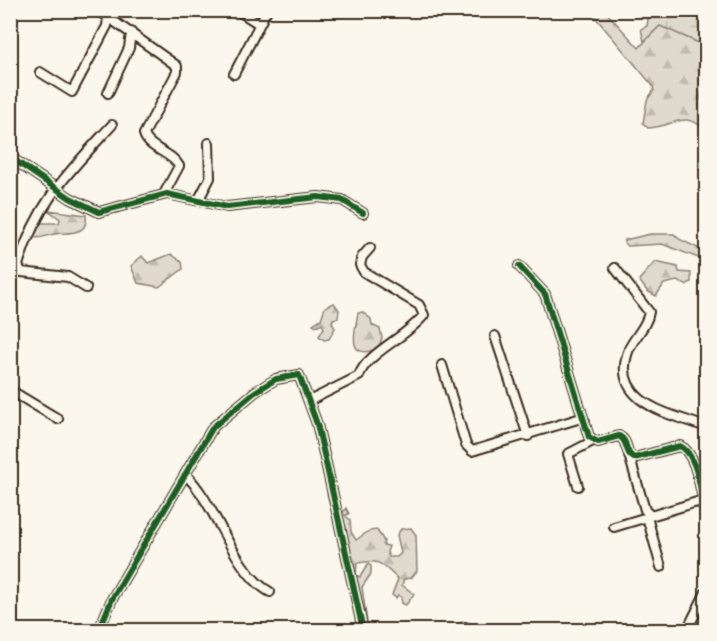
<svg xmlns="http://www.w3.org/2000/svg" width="717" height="641" font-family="Kalam,sans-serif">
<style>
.forest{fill:url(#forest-firs);stroke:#8d8276;stroke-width:1.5}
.wetland{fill:url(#wetland-marsh);stroke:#8d8276;stroke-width:1.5}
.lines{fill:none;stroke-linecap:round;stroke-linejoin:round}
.minor-casing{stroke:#3b2a1e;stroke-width:12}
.minor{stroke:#fbf7ec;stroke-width:8}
.cycleway-casing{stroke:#fbf7ec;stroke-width:10}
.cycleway{stroke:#1b5e20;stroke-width:6}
</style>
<defs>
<pattern id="forest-firs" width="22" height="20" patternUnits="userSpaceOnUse" patternTransform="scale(1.5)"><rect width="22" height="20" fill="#dfd9ce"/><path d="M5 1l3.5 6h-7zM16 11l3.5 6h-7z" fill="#c0bab0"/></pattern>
<pattern id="wetland-marsh" width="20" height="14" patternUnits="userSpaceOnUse" patternTransform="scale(1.5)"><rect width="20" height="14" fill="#dfd9ce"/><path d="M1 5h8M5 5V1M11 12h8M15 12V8" fill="none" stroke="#c0bab0"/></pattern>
</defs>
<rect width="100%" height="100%" fill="#fbf7ec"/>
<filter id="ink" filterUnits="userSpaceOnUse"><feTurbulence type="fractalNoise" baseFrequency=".0167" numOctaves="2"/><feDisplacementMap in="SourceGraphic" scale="12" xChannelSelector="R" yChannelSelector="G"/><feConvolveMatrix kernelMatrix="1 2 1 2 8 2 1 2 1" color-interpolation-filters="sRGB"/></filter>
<g filter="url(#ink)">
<path class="forest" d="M590 11H605L639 48 660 25 706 46V130C682 109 676 127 648 128L643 123 647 100 654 90 653 86Z
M48 210 86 215C89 236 68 232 55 234 46 235 41 240 32 237L41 223H59L60 219Z
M650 234H674L679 239 706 252V261L662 244 628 246 624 243 625 240Z
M171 254 182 262 183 269 159 287 138 283 131 266 142 256 148 263Z
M655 262 678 267 679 272 691 273V282L686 285 677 281 664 284 656 296 647 291 639 280Z
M334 303 339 310 338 318 333 319 332 323 335 328 329 339 324 340 319 336 324 328 322 324 316 326 313 324 321 319 325 307Z
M362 312 371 319 372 325 380 329 382 338 378 349C345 361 355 331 358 313Z
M346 508 349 514 345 515 350 520 351 532 356 540 369 531 377 530 384 541 383 545 389 546 387 552 389 557H397L401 553 397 535 401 529 411 528 416 535 417 571 411 578 404 579 402 585 414 594 406 605 402 604 401 597 398 595 396 598 392 595 398 579C381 564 382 559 357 563L356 575 360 577 368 564 371 566V574L362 587 368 630H360L339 519Z"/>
<path class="wetland" d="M649 11H667L669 16 680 15V11L706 16V46L660 26 644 41 641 29 647 26Z"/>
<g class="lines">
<defs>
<path id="minor" d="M98 10 177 66V72L144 134C148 149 172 152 179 166L164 194
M237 10 259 24
M40 72 72 92 107 26 108 17
M234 74 267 10
M108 93 129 48 131 32
M10 157 70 198 99 212 167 194 227 207 318 197 342 200 363 213
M199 199 210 178 209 143
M519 266 545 294 589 437 598 442 619 436C629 441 624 453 634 458L680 446C697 454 700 490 705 506
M615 268 649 312C647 326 635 336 629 349 608 403 671 414 706 427
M86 288 68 277 21 272 18 265C38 201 68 173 112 125
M495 336 528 436
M442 365 466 445 472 451 581 418 585 421
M10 390 58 419
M309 401 359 376C365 354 407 337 424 315L419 305 364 272 360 265 362 257 370 248
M629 455 645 510 651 516
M185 474C217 504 233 572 270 592
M578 486 568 454 593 441
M647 517 661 567
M614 527 697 502 705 506
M99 630 112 599 213 427 255 392 276 379 299 375 317 424 326 463 363 630
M458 630 465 627 471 630
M687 630 706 592"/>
</defs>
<use href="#minor" class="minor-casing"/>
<use href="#minor" class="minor"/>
<defs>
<path id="cycleway" d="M10 157 70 198 99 212 167 194 227 207 318 197 342 200 363 213
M519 266 545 294 589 437 598 442 619 436C629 441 624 453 634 458L680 446C697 454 700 490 705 506
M99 630 112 599 213 427 255 392 276 379 299 375 317 424 326 463 363 630"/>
</defs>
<use href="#cycleway" class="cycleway-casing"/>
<use href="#cycleway" class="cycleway"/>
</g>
</g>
<rect width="717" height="641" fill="none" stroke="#fbf7ec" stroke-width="36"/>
<rect x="18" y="18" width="681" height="605" fill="none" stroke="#3b2a1e" stroke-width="2" filter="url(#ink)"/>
</svg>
